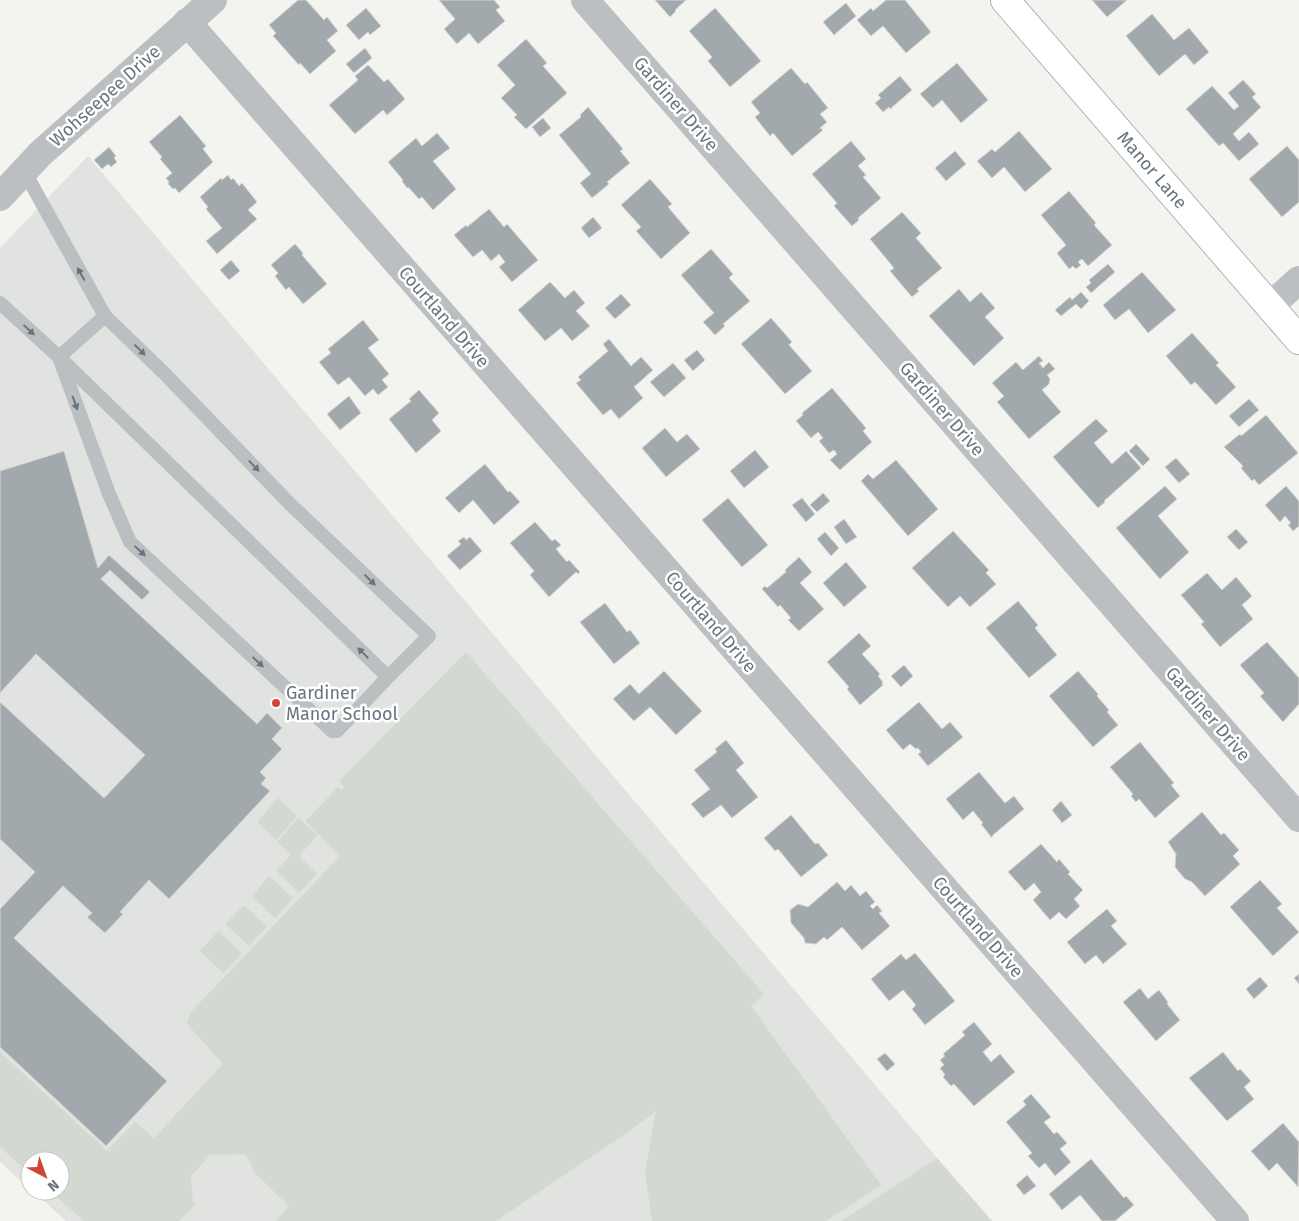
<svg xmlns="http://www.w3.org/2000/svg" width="1299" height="1221" font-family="'Fira Sans',sans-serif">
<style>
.built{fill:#e1e3e0}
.green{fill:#d3d8d0}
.building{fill:#a1a9ad;stroke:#d5d4d3}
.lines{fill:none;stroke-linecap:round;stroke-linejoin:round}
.secondary-casing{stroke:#aeb3b6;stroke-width:30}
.lane{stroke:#bbbfc2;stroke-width:14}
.street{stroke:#bbbfc2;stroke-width:28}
.secondary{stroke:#fff;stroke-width:28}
.oneway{fill:#66767e}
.poi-dot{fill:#cf4734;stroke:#fff;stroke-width:2}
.labels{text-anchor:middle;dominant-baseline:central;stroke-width:5;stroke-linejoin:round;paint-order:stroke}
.street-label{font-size:18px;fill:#66767e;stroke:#fff}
.poi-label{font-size:18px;fill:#66767e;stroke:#fff;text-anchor:start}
</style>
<rect width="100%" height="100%" fill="#f3f3f0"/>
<path class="built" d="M88 156 937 1158 841 1221H66L33 1191H60V1161H30V1189L0 1162V248Z"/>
<path class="green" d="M466 652 764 994 751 1006 881 1185 826 1221H652L645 1173 656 1111 631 1130 496 1221H276L289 1206 253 1171 251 1163 244 1154 210 1155 191 1176 193 1202 196 1205 179 1221H84L50 1191H60V1161H30V1174L0 1147V1052L107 1151 135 1122 154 1138 220 1067 222 1063 188 1025 187 1022 191 1012 340 856 305 821 338 787 342 790 344 787 339 781Z
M278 798 297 816 276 840 257 822Z
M298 818 318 835 299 856 317 874 299 893 276 871 291 855 277 842Z
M269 876 293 898 275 918 252 896Z
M244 905 267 927 249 946 225 924Z
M218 931 242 953 223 973 200 951Z
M937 1158 992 1221H841Z"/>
<path class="building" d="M298 0H306L324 20 327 17 338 31 327 40 336 51 310 74 300 63 299 65 273 36 276 33 269 25Z
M439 0H494L500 7 496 10 505 21 478 44 469 33 457 44 444 29 455 19Z
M655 0H686L675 10 676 11 670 17Z
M886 0H905L931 32 906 53 883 26 871 36 857 20 871 8 873 11Z
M1092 0H1127L1107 17Z
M846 3 856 16 834 35 823 22Z
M366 8 381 26 370 35 368 32 359 40 346 25Z
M715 8 761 61 730 87 708 61 712 57 689 31Z
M1152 14 1174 40 1189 28 1209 52 1194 65 1185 54 1159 76 1126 36Z
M526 39 547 63 543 66 567 93 526 129 514 117 517 115 501 98 515 85 497 65Z
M365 48 372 58 354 73 346 64Z
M957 63 988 100 961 123 942 100 933 108 920 94Z
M368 65 384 82 388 79 405 99 387 115 383 110 355 134 329 105 358 80 355 76Z
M791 68 805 84 807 82 828 108 820 114 827 122 820 128 823 130 792 156 773 133 770 136 755 117 760 113 751 102Z
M900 76 912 90 890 109 889 107 883 112 875 103 881 98 878 95Z
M1243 80 1256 94 1252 97 1261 107 1233 134 1239 141 1249 132 1259 144 1239 161 1223 143 1219 146 1186 109 1212 86 1234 110 1239 106 1228 93Z
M588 107 623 149 620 151 630 163 607 182 609 184 592 198 580 183 591 174 559 135 581 117 580 115Z
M180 115 206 146 203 149 213 162 179 193 175 188 173 189 168 184 169 182 166 178 172 173 160 159 162 157 149 142Z
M543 118 551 128 540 137 532 127Z
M1019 131 1052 169 1025 192 1004 167 992 178 977 161 992 149 995 152Z
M437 133 450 148 433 161 456 189 433 210 422 197 419 199 408 187 407 188 402 181 403 180 388 162 416 138 422 146Z
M851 141 866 159 858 166 866 175 863 177 881 198 858 218 859 220 852 226 834 206 837 203 812 174Z
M1287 146 1299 160V202L1282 217 1249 179Z
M109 147 116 156 114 158 117 162 111 167 108 164 102 169 94 160Z
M955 151 966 164 946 181 935 168Z
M228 175 231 180 233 178 239 186 242 183 257 202 248 210 257 219 217 254 206 241 222 228 206 209 208 207 200 197 221 178 222 180Z
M650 179 672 204 668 207 690 233 661 259 636 231 641 227 621 205Z
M1069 191 1096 223 1094 225 1112 245 1088 266 1082 259 1078 262 1081 265 1076 269 1073 266 1069 269 1057 253 1066 245 1041 215Z
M489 209 504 227 507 224 538 260 512 282 499 267 505 262 499 254 491 261 482 250 473 257 454 235 466 225 467 227Z
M902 212 921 233 916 238 942 268 917 289 919 291 912 297 890 271 894 268 870 239Z
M593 217 602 228 589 238 581 228Z
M295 244 303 253 302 255 327 284 303 304 289 287 286 290 275 276 278 273 271 265Z
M711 249 733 274 729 278 750 301 723 324 725 326 715 335 703 322 714 313 681 275Z
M231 260 240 271 229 280 220 270Z
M1108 264 1115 272 1091 293 1086 287 1091 283 1089 280Z
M1142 272 1176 310 1148 333 1129 309 1115 320 1103 305Z
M550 282 565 298 574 290 585 303 576 311 590 326 572 341 561 328 545 341 518 310Z
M959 289 970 302 981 292 995 308 985 317 1004 338 974 366 929 316Z
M1081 292 1089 301 1081 309 1076 304 1061 316 1055 310 1070 297 1072 300Z
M621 294 631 305 615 319 605 308Z
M771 318 792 342 789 345 812 371 785 394 741 344Z
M363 320 379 340 368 348 389 374 382 380 388 387 378 395 373 389 365 396 349 377 338 385 319 362 331 353 328 349Z
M1192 333 1219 363 1216 365 1236 387 1216 405 1195 382 1191 385 1166 356Z
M609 339 631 366 641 357 653 370 634 387 643 398 619 419 611 409 603 415 576 383 581 380 578 377 608 351 603 344Z
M697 350 705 360 693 371 684 360Z
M1039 356 1043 361 1039 363 1043 368 1049 362 1055 369 1047 375 1050 379 1049 384 1042 390 1061 412 1029 439 997 402 1004 396 992 383 1016 362 1023 370Z
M673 363 686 378 664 397 650 382Z
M832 388 866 428 863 431 872 442 840 470 830 460 837 454 834 450 829 453 819 441 823 438 818 432 811 438 796 421 803 415 802 413Z
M419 390 439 413 432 420 441 431 416 453 389 419 411 401 409 399Z
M349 396 361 413 340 430 327 414Z
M1249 399 1259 410 1239 427 1229 416Z
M1266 415 1298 453 1259 485 1254 479 1252 481 1241 468 1243 466 1224 447 1240 434 1241 436Z
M1096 419 1108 431 1094 443 1112 464 1126 451 1141 468 1104 501 1105 502 1098 508 1053 457Z
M665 428 677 442 687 434 700 449 666 477 642 448Z
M1136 444 1150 459 1143 466 1129 451Z
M755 450 769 467 744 488 730 471Z
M64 451 98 568 109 555 150 592 142 600 110 570 101 579 257 724 267 713 282 728 272 739 282 749 260 772 266 778 261 784 270 791 169 899 149 880 120 912 123 914 105 933 87 917 92 913 63 886 14 938 167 1081 106 1146 0 1047V909L35 872 0 839V702L104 798 145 755 36 654 0 693V471Z
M1176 458 1190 474 1179 483 1165 467Z
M896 460 938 509 908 536 861 481 868 474 873 479Z
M485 464 508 492 510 491 520 502 494 525 473 500 459 513 445 498Z
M1165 486 1177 499 1158 516 1189 552 1160 579 1116 528Z
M1286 486 1299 501V526L1293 531 1288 525 1291 523 1285 516 1280 522 1265 505Z
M823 493 830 501 817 512 810 505Z
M728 498 768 545 742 567 702 520Z
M802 498 815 514 806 522 792 505Z
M844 519 857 537 846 544 834 527Z
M535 522 552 541 555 539 561 545 556 549 567 562 569 560 580 572 578 574 576 572 549 597 530 575 534 571 510 543Z
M1236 529 1248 542 1239 550 1227 537Z
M953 531 989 570 986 573 996 584 970 607 960 596 948 607 912 568Z
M825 532 839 548 831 556 817 539Z
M464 537 466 540 470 537 482 551 460 570 447 556 461 544 458 541Z
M799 557 812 572 800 583 824 609 799 631 788 620 791 618 780 605 778 607 762 589 765 586 767 588 786 572 785 570Z
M846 562 867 587 844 607 823 583Z
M1207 573 1222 590 1236 577 1252 596 1242 605 1253 619 1220 647 1201 624 1204 622 1181 595Z
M1018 601 1038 625 1035 628 1057 655 1029 678 986 628Z
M605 603 627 632 630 630 640 643 614 664 580 622Z
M859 633 871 646 862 654 880 674 878 676 883 682 882 683 883 685 860 705 847 689 849 687 827 662Z
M1267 642 1299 678V704L1283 722 1260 696 1264 693 1240 665Z
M904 665 913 676 901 687 891 676Z
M664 671 702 711 676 735 650 707 634 721 613 699 630 684 639 694Z
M1078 671 1098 694 1097 696 1109 710 1107 712 1118 725 1093 747 1049 696Z
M919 702 942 729 950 722 963 737 928 766 918 754 921 752 918 748 916 749 910 744 903 750 886 730Z
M726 740 744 763 736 770 758 797 732 818 721 805 703 818 691 804 710 789 694 770 717 752 715 749Z
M1140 742 1174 783 1171 785 1180 796 1155 818 1139 799 1136 802 1131 796 1133 794 1110 767Z
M979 772 1005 803 1014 796 1024 809 993 835 992 838 981 824 983 823 973 811 963 820 946 799Z
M1061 801 1072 815 1062 823 1052 810Z
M1202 812 1221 835 1224 833 1239 850 1233 856 1240 864 1205 896 1192 882 1185 879 1175 867 1176 854 1168 842Z
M791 815 815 844 818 843 828 855 801 877 778 849 775 851 764 838Z
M1041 844 1057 862 1059 859 1070 872 1068 874 1083 890 1074 899 1080 906 1066 919 1059 912 1050 920 1033 900 1041 892 1034 883 1025 891 1008 872Z
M1260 880 1282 904 1277 908 1299 932 1273 956 1230 907Z
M837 882 845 891 851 885 860 896 866 891 875 902 870 906 873 909 877 905 882 911 879 913 890 926 862 950 842 927 827 940 824 937 816 944 805 943 804 938 791 923 790 910 798 904 808 907Z
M1107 909 1117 921 1111 926 1127 944 1103 964 1096 955 1085 964 1067 942Z
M915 953 955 1001 925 1025 912 1009 916 1005 903 990 889 1001 871 979 901 954 906 960Z
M1299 974V984L1294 978Z
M1260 977 1268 986 1254 999 1246 989Z
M1140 988 1148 999 1159 990 1168 1002 1167 1004 1180 1020 1156 1041 1123 1002Z
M974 1022 992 1044 983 1052 991 1062 1000 1054 1015 1072 974 1106 954 1084 951 1086 943 1077 945 1075 940 1068 944 1065 940 1060 945 1056 943 1054 965 1035 962 1032Z
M1223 1052 1238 1071 1240 1069 1251 1081 1244 1087 1254 1099 1227 1121 1189 1078Z
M885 1053 895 1064 887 1071 877 1059Z
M1031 1094 1051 1117 1044 1122 1054 1134 1057 1132 1067 1143 1060 1149 1071 1162 1055 1176 1045 1163 1039 1168 1028 1156 1032 1153 1006 1122 1026 1105 1023 1101Z
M1283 1123 1299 1142 1298 1187 1277 1163 1269 1171 1251 1151Z
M1091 1159 1124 1198 1126 1196 1134 1205 1115 1221H1102L1080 1195 1062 1210 1049 1194Z
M1027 1175 1036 1186 1024 1195 1016 1185Z"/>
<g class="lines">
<defs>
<g id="secondary">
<path id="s1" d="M1005 0 1299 340"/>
</g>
</defs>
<use href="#secondary" class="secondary-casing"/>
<path class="lane" d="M24 171 105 316 165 374 290 504 429 636 388 677
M0 303 59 357 388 677 337 731H332L130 542 109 494 59 357
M59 357 105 316"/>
<path class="street" d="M585 0 1299 818
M187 22 1235 1221
M0 197 40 154 213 0
M1270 306 1299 280"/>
<use href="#secondary" class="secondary"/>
</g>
<defs><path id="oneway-solid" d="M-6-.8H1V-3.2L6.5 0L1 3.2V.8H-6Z" transform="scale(1.25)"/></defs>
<g class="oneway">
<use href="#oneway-solid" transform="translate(81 274) rotate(-119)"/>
<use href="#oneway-solid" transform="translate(29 330) rotate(43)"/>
<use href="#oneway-solid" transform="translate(140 350) rotate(44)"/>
<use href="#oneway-solid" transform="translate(75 403) rotate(70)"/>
<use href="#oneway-solid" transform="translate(254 466) rotate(46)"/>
<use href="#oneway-solid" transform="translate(140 551) rotate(43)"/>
<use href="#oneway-solid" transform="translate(370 580) rotate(44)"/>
<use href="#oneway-solid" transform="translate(363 653) rotate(-136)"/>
<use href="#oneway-solid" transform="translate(258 662) rotate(43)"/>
</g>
<circle class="poi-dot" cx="276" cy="703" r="5"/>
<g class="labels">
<g class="street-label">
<text transform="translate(105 96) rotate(-42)">Wohseepee Drive</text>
<text transform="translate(676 104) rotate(49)">Gardiner Drive</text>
<text stroke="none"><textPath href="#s1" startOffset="225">Manor Lane</textPath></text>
<text transform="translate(444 317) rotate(49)">Courtland Drive</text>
<text transform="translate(942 409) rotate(49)">Gardiner Drive</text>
<text transform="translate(711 622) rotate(49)">Courtland Drive</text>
<text transform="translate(1208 714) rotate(49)">Gardiner Drive</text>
<text transform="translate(978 927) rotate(49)">Courtland Drive</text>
</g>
<g class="poi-label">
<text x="286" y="693">Gardiner<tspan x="286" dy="21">Manor School</tspan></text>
</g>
</g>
<g transform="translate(45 1176) rotate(139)"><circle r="24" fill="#ffffff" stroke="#c2c8cb"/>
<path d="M0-4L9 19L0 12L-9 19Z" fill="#cf4734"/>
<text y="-8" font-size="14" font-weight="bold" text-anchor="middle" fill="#66767e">N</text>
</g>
</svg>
